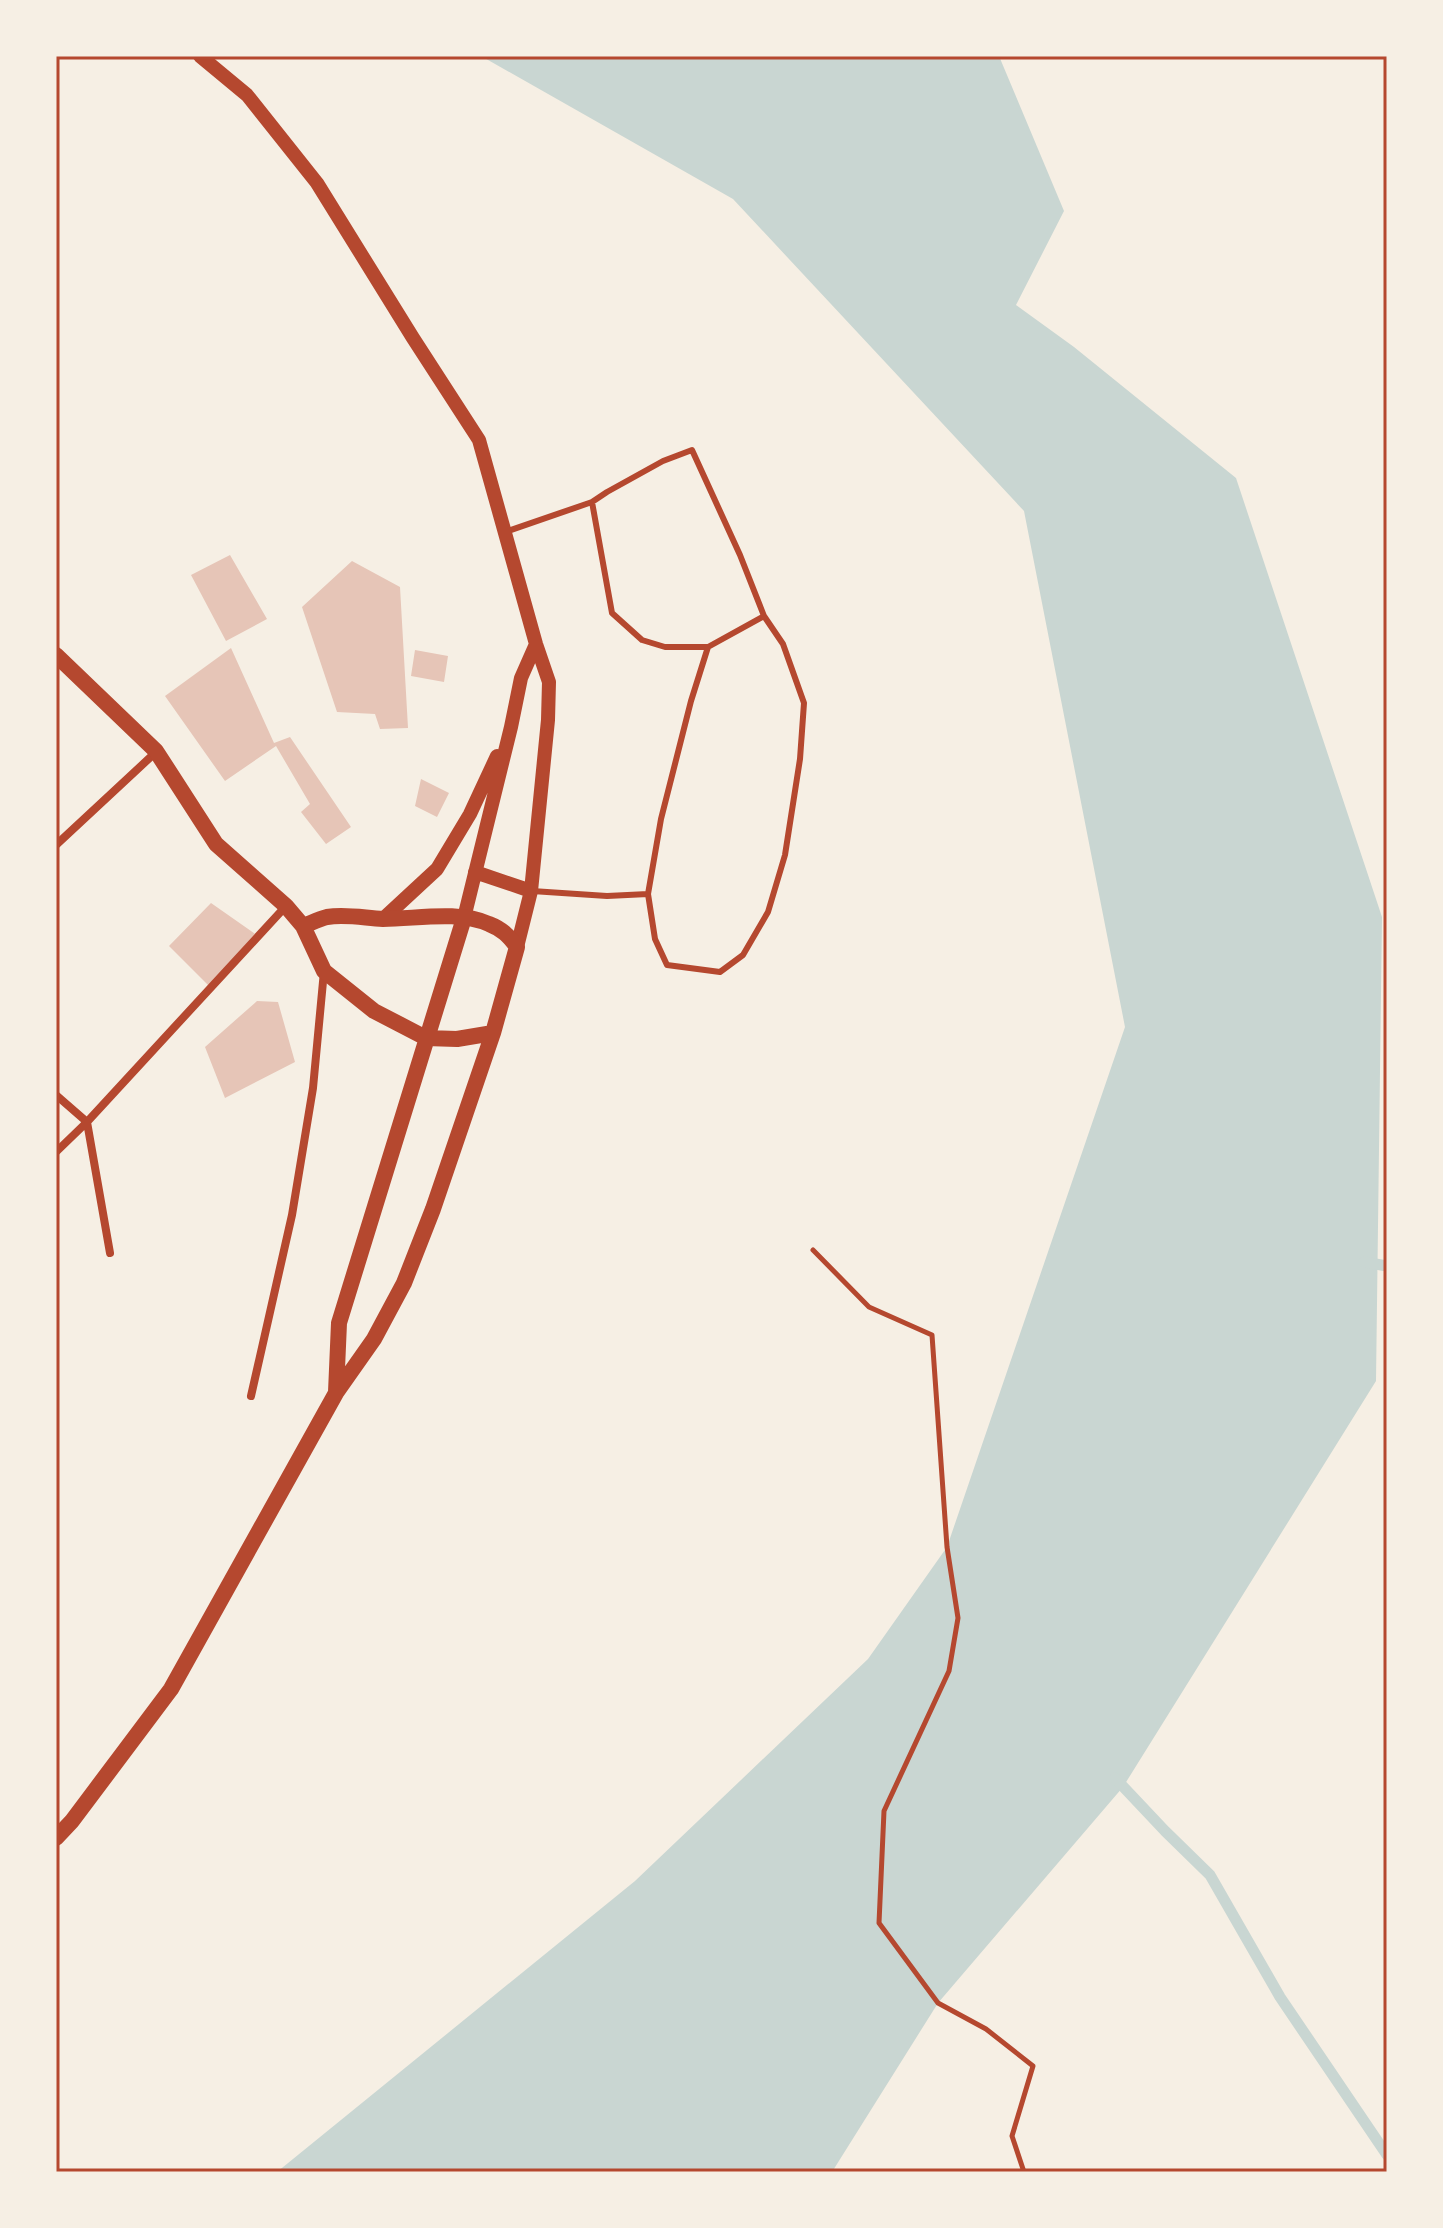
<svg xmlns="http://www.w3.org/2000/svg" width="1443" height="2228" font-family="'Alegreya Sans',sans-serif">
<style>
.water{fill:#c9d6d2}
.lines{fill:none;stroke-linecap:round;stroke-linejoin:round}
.stream{stroke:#c9d6d2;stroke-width:11}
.building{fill:#e6c5b7}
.path{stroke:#b5482f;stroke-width:5}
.service{stroke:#b5482f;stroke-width:6}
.minor{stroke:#b5482f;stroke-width:8}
.tertiary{stroke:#b5482f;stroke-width:14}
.secondary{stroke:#b5482f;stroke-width:16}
.neatline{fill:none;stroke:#b5482f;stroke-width:3}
</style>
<rect width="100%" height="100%" fill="#f6efe4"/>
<path class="water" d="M481 56H999L1064 211 1016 305 1074 347 1236 478 1382 917 1376 1381 1123 1787 938 2003 832 2172H277L635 1881 868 1659 947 1547 1125 1027 1024 511 733 199Z"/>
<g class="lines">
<path class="stream" d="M1364 1262 1387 1266
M1115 1778 1165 1831 1210 1875 1280 1997 1387 2155"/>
</g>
<path class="building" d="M230 555 267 619 226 641 191 575Z
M352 561 400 587 408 728 380 729 375 714 337 712 302 607Z
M231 648 274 743 290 737 351 827 326 844 301 812 310 804 276 746 225 781 165 696Z
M415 650 448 656 444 682 411 676Z
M421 779 449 793 437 817 415 806Z
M211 903 258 936 210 987 169 946Z
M257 1001 278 1002 295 1062 225 1098 205 1047Z"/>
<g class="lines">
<path class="path" d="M813 1250 869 1307 932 1335 947 1547 958 1618 949 1671 884 1811 879 1923 938 2003 986 2029 1033 2066 1012 2136 1024 2172"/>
<path class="service" d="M592 502 612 613 642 640 665 647H708L764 616
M505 532 592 502 607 492 663 461 692 450 740 555 764 616 783 644 804 703 800 759 785 855 768 912 743 955 720 972 667 965 655 939 648 894 661 819 691 701 708 647
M532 891 607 896 648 894"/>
<path class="minor" d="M56 845 156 752
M56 1095 87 1122 110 1253
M56 1152 87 1122 286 906
M251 1396 292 1215 313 1088 324 971"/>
<path class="tertiary" d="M200 56 247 95 317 183 413 338 479 440 536 644 549 682 548 720 531 891 517 947
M475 872 531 891
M464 918 511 727 521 678 536 644
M383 919 437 869 470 814 497 756"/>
<path class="secondary" d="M56 655 156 751 216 844 286 906 303 926 324 971 374 1011 426 1038 457 1039 493 1033
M336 1392 339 1323 464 918
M56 1838 72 1821 171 1689 336 1393 374 1339 404 1283 433 1209 493 1033 517 947C509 936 502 929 489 924 457 910 417 919 383 919 364 918 346 914 327 917 319 919 311 923 303 926"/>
</g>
<rect width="1443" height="2228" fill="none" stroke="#f6efe4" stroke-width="116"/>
<rect x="58" y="58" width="1327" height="2112" class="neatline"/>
</svg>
